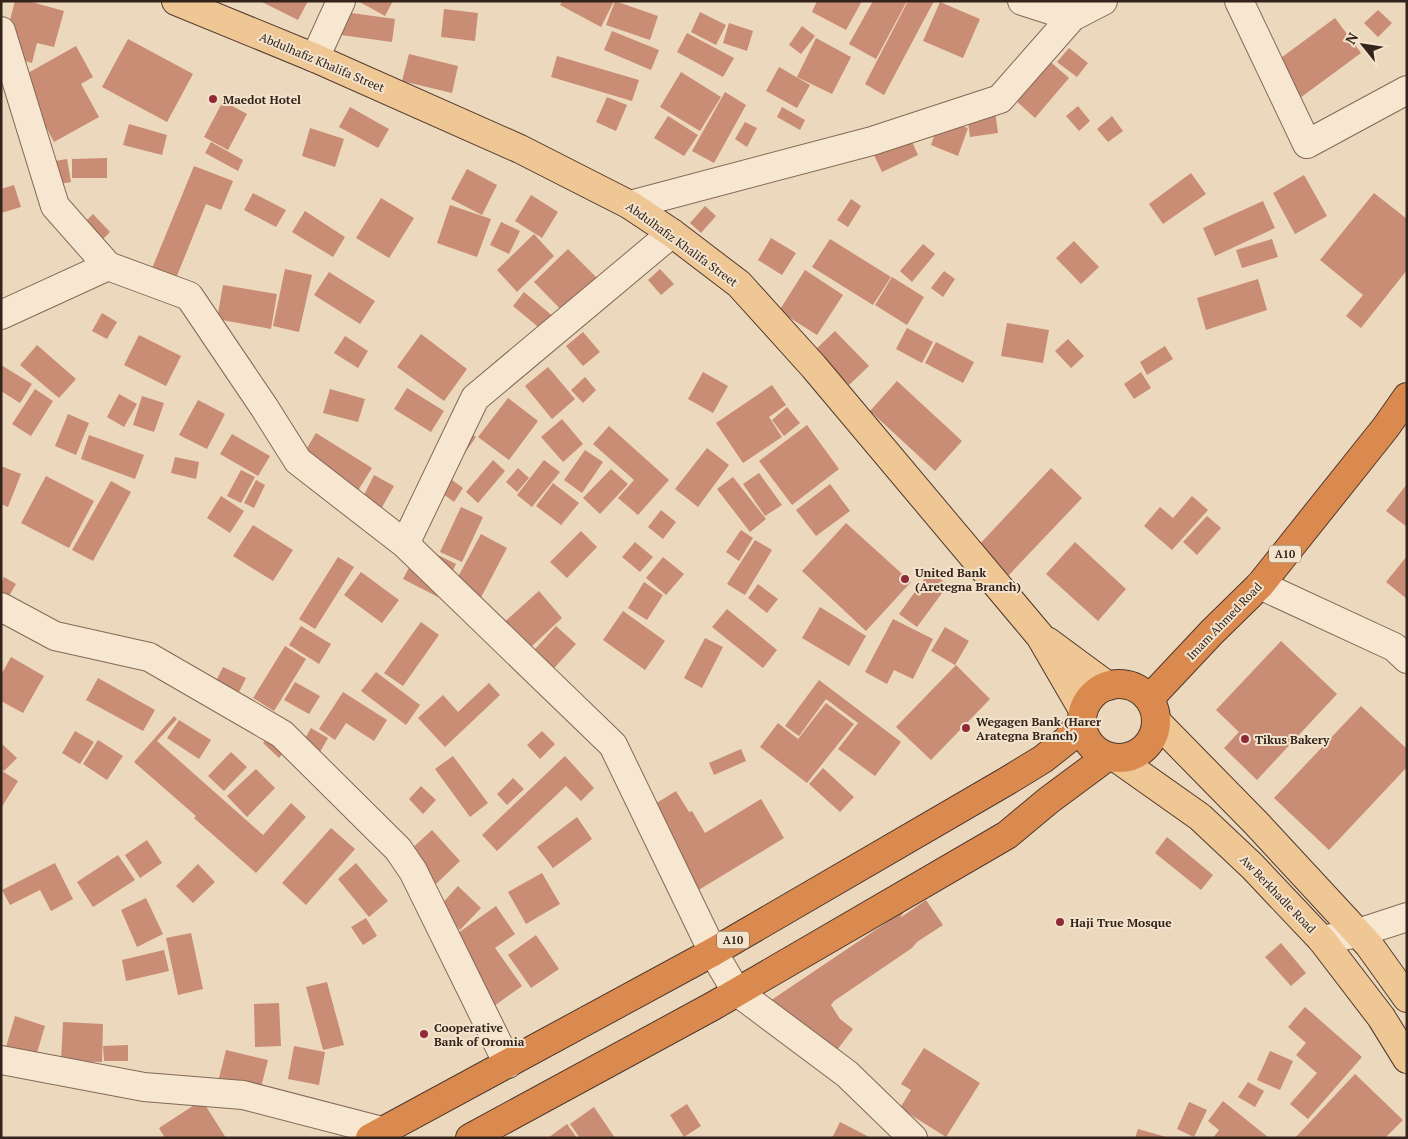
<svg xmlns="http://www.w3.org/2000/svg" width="1408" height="1139" font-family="'PT Serif',serif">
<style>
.building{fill:#c98c74}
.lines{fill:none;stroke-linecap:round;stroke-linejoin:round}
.minor-casing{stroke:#836957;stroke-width:30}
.major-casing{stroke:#50382c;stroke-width:30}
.highway-casing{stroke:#50382c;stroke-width:30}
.minor{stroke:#f7e6d0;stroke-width:28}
.major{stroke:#efc795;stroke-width:28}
.highway{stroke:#da8a4f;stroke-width:28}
.poi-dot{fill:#902938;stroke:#f3e3cc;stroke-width:2}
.labels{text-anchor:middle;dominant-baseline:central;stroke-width:4;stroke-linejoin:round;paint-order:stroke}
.shield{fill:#f3e3cc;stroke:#6d5d50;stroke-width:1}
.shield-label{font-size:11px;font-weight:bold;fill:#33231b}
.street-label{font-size:12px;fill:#33231b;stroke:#f3e3cc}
.poi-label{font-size:12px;font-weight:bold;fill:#33231b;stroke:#f3e3cc;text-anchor:start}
</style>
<rect width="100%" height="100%" fill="#ecd8bd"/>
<path class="building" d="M15 1H28L64 11 54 47 37 43 32 63 1 54Z
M260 1H308L298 20Z
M358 1H393L385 16Z
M562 1H614L601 27 560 5Z
M615 1 658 16 650 40 606 25Z
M817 1H862L846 30 812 12Z
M873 1H907L876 59 849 44Z
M908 1H934L884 95 865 84Z
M940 2 980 19 963 58 923 41Z
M444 9 478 13 475 41 441 37Z
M1378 10 1392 23 1378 37 1364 23Z
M344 12 395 19 392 42 341 35Z
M700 12 726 25 716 45 691 32Z
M1335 18 1361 53 1300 98 1274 63Z
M729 23 753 31 747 51 723 43Z
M802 26 815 36 801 54 789 45Z
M612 31 659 50 651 70 604 50Z
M687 33 734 58 723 77 677 52Z
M816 38 851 57 832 94 797 77Z
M128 39 193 74 167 122 102 87Z
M76 46 93 77 81 84 99 117 54 142 19 78Z
M1069 48 1088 63 1077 77 1057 62Z
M409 54 458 66 452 93 402 81Z
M557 56 639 80 632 101 551 77Z
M1046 58 1069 78 1035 118 1012 97Z
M779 67 810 85 797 108 766 91Z
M681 72 721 97 700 131 660 107Z
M725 92 746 105 714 163 692 151Z
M607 97 627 105 616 131 596 122Z
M223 101 247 114 228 150 204 137Z
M1078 106 1090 121 1079 131 1066 116Z
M350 107 389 129 378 148 339 127Z
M782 107 805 120 800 130 777 117Z
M995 111 998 133 970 137 967 115Z
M668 116 698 135 684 156 654 138Z
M1112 116 1123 131 1108 142 1097 129Z
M940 119 968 128 958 156 931 145Z
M745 122 757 128 747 147 735 139Z
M129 124 167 135 162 155 123 145Z
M310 128 344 139 335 167 302 156Z
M909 135 918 155 882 172 873 153Z
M211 142 243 160 238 171 205 153Z
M107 158V178H72V159Z
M67 159 71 182 53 185 49 162Z
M194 166 233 181 221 210 206 204 170 293 146 283Z
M467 169 497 185 482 215 451 199Z
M1191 173 1206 194 1163 224 1149 204Z
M1304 175 1327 216 1295 234 1273 193Z
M14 185 21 207 1 213V189Z
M253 193 286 210 276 227 244 210Z
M1374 193 1407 219V270L1361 328 1346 316 1363 295 1320 260Z
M531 195 558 212 542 238 515 221Z
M381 198 414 218 389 258 356 238Z
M851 199 861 206 848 227 837 220Z
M1263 201 1275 228 1215 256 1203 228Z
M450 205 491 219 477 257 437 243Z
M705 206 716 216 701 233 690 223Z
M305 211 345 237 333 257 292 232Z
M93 214 110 232 89 253 71 236Z
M501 222 520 231 509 254 490 245Z
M534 234 554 256 517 292 497 270Z
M771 238 796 253 782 275 758 260Z
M830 239 891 277 873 305 812 267Z
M1272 239 1278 257 1242 268 1236 250Z
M1074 241 1099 267 1081 284 1056 258Z
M923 244 935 254 912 282 900 271Z
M568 249 606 287 572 321 534 282Z
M285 269 312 275 299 332 273 326Z
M660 269 674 284 661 295 648 280Z
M805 270 843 295 817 335 779 311Z
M944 271 955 279 943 297 931 288Z
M329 272 375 301 360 324 314 295Z
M892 277 924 297 907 325 875 305Z
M1258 279 1267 310 1206 330 1197 298Z
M223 285 277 294 271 329 217 319Z
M524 292 554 317 543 331 513 306Z
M102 313 117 322 107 339 92 331Z
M1007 323 1049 330 1043 363 1001 356Z
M907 328 933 342 922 363 896 349Z
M835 331 869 366 849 385 816 349Z
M583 332 600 352 583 366 566 346Z
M421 334 467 369 444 401 397 367Z
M139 335 181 356 166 386 124 365Z
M345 336 368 351 358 368 334 353Z
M1068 339 1084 356 1071 368 1055 351Z
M936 342 974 362 963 383 925 363Z
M37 345 76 379 59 398 20 365Z
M1165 346 1173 359 1147 375 1140 362Z
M1 365 32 384 20 403 1 391Z
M548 367 575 399 552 419 525 386Z
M703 372 728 386 713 413 688 399Z
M1141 372 1151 388 1134 399 1124 384Z
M585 377 596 390 583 403 571 390Z
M897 381 962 441 935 471 870 411Z
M772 385 786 405 769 417 782 437 743 463 716 423Z
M407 388 444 411 431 432 394 409Z
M35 389 53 401 31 436 12 424Z
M330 389 365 399 358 422 323 413Z
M119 394 137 404 124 427 107 417Z
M142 396 164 403 154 432 133 425Z
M508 398 538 421 509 460 478 437Z
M198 400 225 414 207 449 179 435Z
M787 407 800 423 784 436 772 420Z
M68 414 89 423 76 455 55 446Z
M562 419 583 444 563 462 541 437Z
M807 425 839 469 792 505 759 461Z
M609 426 669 480 638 515 618 498 634 480 593 444Z
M465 429 476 437 448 477 463 488 454 502 427 482Z
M316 433 372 468 357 492 301 458Z
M232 434 270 456 258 476 220 454Z
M89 435 144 455 135 479 81 459Z
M707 448 729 465 698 507 675 489Z
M585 450 603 462 582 493 564 480Z
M175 457 199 462 196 479 171 473Z
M493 460 505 471 478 503 466 492Z
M544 460 560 472 532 507 517 495Z
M1 466 21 474 8 507 1 504Z
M518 468 529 478 517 492 506 482Z
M1051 468 1082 498 1008 576 977 547Z
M611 469 628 484 600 514 583 498Z
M241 470 255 477 241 503 227 496Z
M759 473 782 505 765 516 743 484Z
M374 475 394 486 381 509 362 499Z
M46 476 94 501 69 548 21 523Z
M733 477 766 519 750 532 717 489Z
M256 480 265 485 254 508 244 503Z
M111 481 131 492 93 561 72 550Z
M553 483 579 503 561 525 536 506Z
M830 484 850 511 816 536 796 510Z
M1407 484V527L1386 511Z
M221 496 244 511 230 533 207 518Z
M1192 496 1208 510 1172 550 1144 526 1160 507 1173 518Z
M461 507 483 517 462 562 440 552Z
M661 510 676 522 663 539 648 527Z
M1207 516 1221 528 1197 555 1183 542Z
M846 523 911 582 866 631 802 571Z
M253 525 293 550 273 581 233 556Z
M741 530 753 538 739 561 726 552Z
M581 531 597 547 567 578 550 562Z
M481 534 507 548 478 603 452 588Z
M755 540 772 550 745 595 727 584Z
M635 542 653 557 640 572 622 557Z
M1075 542 1126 589 1098 621 1046 574Z
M420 546 456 564 440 598 403 579Z
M1407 556V599L1386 582Z
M338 557 354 567 315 629 299 619Z
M663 557 684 574 666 595 646 578Z
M930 571 948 585 917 627 899 614Z
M361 572 399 600 382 623 344 595Z
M4 577 16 584 3 606 1 605V583Z
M644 582 663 595 647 620 628 608Z
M758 584 778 599 767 613 748 598Z
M539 591 562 618 516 661 491 634Z
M820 607 866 636 849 666 802 638Z
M727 609 777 650 763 668 712 627Z
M623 611 665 641 645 670 603 640Z
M893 619 933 639 913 679 894 670 887 684 865 672Z
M421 622 439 635 403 686 384 673Z
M301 626 331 644 319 664 289 645Z
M556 626 576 644 536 688 516 670Z
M945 627 969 641 955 665 931 651Z
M705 638 723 647 702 688 684 678Z
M1281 641 1337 694 1257 780 1224 748 1239 732 1216 710Z
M285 646 306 659 274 711 253 698Z
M11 657 44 676 23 713 1 701V675Z
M956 665 990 699 931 760 896 727Z
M223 667 246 678 227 716 204 705Z
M376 672 420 705 406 725 361 691Z
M98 678 155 710 143 731 86 700Z
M819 680 901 742 875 776 838 749 858 723 826 699 799 736 785 726Z
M295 682 320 696 309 714 284 700Z
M489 683 500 695 445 747 418 718 443 695 458 712Z
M343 692 387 720 374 741 346 723 335 740 319 729Z
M826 703 854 724 807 783 760 747 778 723 798 739Z
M1361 706 1407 749V767L1329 850 1274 798Z
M174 716 177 719 157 741 263 835 291 803 306 817 256 873 194 818 196 816 134 762Z
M179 720 211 740 199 759 167 738Z
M311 728 328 738 312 766 295 756Z
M275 730 291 744 279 758 263 743Z
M75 731 94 742 80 764 62 753Z
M542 731 555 744 540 759 527 745Z
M98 740 123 756 107 780 83 764Z
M1 743 17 758 4 771 1 769Z
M741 749 746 761 714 775 709 763Z
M231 752 247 767 224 791 208 776Z
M453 756 488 803 470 817 435 769Z
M565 756 594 788 581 801 566 786 497 851 482 835Z
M823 768 854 797 840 812 809 784Z
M256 769 275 788 247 817 227 796Z
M2 771 18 781 1 808V773Z
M513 778 524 789 507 805 497 794Z
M421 786 436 800 423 814 409 799Z
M676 791 689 812 692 811 705 833 761 799 784 838 692 894 642 812Z
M577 817 592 839 553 868 537 847Z
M331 828 355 849 306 905 282 883Z
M432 830 460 861 436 884 407 853Z
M1167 837 1213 875 1201 890 1155 853Z
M147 840 162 863 140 878 125 855Z
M118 855 135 880 93 907 77 882Z
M55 863 73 899 51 911 40 890 10 905 2 890Z
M356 863 388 901 369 917 338 879Z
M198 864 215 882 193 903 176 886Z
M542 873 560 904 526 924 508 892Z
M458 886 481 908 460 930 438 908Z
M146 898 163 934 137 947 121 910Z
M926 900 943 925 917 942 912 948 834 1001 831 1005 840 1019 853 1029 834 1054 767 1003 905 910 900 918Z
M496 906 515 934 495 948 522 986 483 1014 437 948Z
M366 918 377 936 363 945 351 927Z
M191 933 203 989 178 995 166 938Z
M536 935 559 969 531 988 508 955Z
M1281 943 1306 973 1291 986 1265 957Z
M164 950 169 971 126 981 122 960Z
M327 982 344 1045 323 1050 306 987Z
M279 1003 281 1046 255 1047 254 1004Z
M1305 1007 1362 1057 1308 1119 1290 1104 1317 1073 1296 1055 1306 1043 1288 1027Z
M15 1016 45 1026 36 1056 6 1047Z
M63 1022 103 1024 102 1062 61 1061Z
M128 1045V1061H104L103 1046Z
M294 1046 325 1052 319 1085 288 1079Z
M924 1048 980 1083 946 1137 900 1108 911 1090 901 1084Z
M226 1050 268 1060 261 1087 219 1078Z
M1270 1051 1293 1061 1280 1090 1257 1080Z
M1355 1074 1403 1120 1385 1138H1295Z
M1248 1082 1264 1091 1255 1107 1238 1097Z
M202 1100 226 1138H165L159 1128Z
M1223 1101 1269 1138H1213L1219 1130 1208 1121Z
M1189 1102 1207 1110 1194 1137 1177 1129Z
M687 1104 701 1126 684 1137 670 1115Z
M594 1107 615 1138H580L570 1124Z
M840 1122 871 1138H832Z
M567 1124 577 1138H548Z
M1138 1129 1166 1137V1138H1135Z"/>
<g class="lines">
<defs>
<path id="minor" d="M1022 1 1072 17
M1239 1 1307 144 1407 90
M1 31 55 206 108 266 189 296 264 407 298 461 405 544 613 745 713 952 736 991 847 1074 913 1138
M315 58 341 1
M630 205 872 141 1000 99 1072 17 1103 1
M1 315 108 266
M405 544 475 398 672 233
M1260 585 1394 647 1407 659
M1 607 55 636 149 657 282 734 398 849 413 871 508 1064
M1322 940 1358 933 1407 917
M1 1060 144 1087 243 1095 382 1131"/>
<path id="major" d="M176 1 315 58 520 149 630 205 672 233 739 284 814 367 1040 636 1083 710
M1047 641 1108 686
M1156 721 1257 824 1369 945 1407 998
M1118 759 1200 817 1252 866 1322 940 1381 1017 1407 1059"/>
<path id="highway" d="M1082 721a37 37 0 1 1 74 0a37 37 0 1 1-74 0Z
M1149 699 1212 632 1260 585 1386 427 1407 397
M370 1138 713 952 1007 781 1043 759 1067 740 1082 721
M470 1138 713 1006 1007 835 1049 800 1107 757"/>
</defs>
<use href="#minor" class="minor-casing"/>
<use href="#major" class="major-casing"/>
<use href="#highway" class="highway-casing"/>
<use href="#minor" class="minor"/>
<use href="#major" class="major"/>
<use href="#highway" class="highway"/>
</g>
<g class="poi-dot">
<circle cx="213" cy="99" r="5"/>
<circle cx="905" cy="579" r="5"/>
<circle cx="966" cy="728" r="5"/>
<circle cx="1245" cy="739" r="5"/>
<circle cx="1060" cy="922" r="5"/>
<circle cx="424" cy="1034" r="5"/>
</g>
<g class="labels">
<g class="shield">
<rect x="1269" y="545.5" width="32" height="17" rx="4"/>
<rect x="717" y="931.5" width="32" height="17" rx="4"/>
</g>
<g class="shield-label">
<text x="1285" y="554">A10</text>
<text x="733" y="940">A10</text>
</g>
<g class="street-label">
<text transform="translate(322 62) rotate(23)">Abdulhafiz Khalifa Street</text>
<text transform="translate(682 244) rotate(36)">Abdulhafiz Khalifa Street</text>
<text transform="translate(1224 621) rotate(-46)">Imam Ahmed Road</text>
<text transform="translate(1278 894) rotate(46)">Aw Berkhadle Road</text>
</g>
<g class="poi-label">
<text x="223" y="99">Maedot Hotel</text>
<text x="915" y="572">United Bank<tspan x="915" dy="14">(Aretegna Branch)</tspan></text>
<text x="976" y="721">Wegagen Bank (Harer<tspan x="976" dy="14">Arategna Branch)</tspan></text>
<text x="1255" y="739">Tikus Bakery</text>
<text x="1070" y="922">Haji True Mosque</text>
<text x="434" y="1027">Cooperative<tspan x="434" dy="14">Bank of Oromia</tspan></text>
</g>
</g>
<rect width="1408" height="1139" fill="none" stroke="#33231b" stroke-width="5"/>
<g transform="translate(1363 45) rotate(300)" stroke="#f3e3cc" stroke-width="4" paint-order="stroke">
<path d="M0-4L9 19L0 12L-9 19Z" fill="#33231b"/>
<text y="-8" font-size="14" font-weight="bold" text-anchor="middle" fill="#33231b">N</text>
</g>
</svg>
